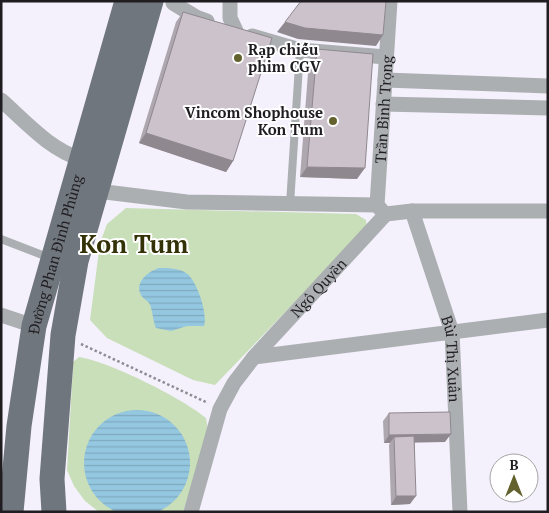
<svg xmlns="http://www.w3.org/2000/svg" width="549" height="513" font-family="'PT Serif',serif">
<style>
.green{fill:#c9dfb9}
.water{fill:url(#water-rules)}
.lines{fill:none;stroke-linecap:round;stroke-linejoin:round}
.path{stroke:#8e8b93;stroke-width:2.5;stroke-dasharray:2.5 2.5;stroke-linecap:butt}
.service{stroke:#abafb2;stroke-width:8}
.minor{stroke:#abafb2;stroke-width:15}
.primary{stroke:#70767d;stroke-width:25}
.wall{fill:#afa7af}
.shaded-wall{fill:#8f888e}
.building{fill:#ccc2cb;stroke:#8f888e}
.poi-dot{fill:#63622f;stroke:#fff;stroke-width:2}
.labels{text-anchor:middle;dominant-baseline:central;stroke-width:4;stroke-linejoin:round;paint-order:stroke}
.poi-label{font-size:15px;font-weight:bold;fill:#1f1d21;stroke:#fff;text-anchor:start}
.street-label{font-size:15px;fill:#1f1d21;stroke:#fff}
.town-label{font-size:25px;font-weight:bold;fill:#333106;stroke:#fff}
</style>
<defs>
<pattern id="water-rules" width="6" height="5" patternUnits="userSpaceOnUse" patternTransform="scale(1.25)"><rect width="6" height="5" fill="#94c7e0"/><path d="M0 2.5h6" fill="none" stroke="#7faac0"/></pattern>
</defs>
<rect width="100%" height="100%" fill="#f4f0fc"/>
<path class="green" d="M126 208 356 214 366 220 367 227 215 385 193 380 107 338 90 320 100 243 107 224Z
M79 357C108 361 184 399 206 418L209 435 183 512H99L85 501 74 486 67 470 73 367V362Z"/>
<path class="water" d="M159 268C168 268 178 268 186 273 197 280 208 314 204 326H187L171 331 156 328C153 321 153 314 151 308 150 301 144 300 141 295 134 282 149 271 159 268Z
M84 463a53 53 0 1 1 106 0a53 53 0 1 1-106 0Z"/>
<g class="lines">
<path class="path" d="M81 344 208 403"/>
<path class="service" d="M290 204 300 50
M1 239 50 258"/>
<g class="minor">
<path d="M230 1V18L236 31"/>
<path d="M173 3 196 17 207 21"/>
<path d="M252 36 300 50 386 57"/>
<path d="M385 80 548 86"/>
<path d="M1 100C26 122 49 149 81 159"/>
<path d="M383 104 548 108"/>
<path d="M89 190 187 202 377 205"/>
<path id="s1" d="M412 211 452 332 460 512"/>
<path id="s2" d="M383 212 377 205 390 1"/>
<path d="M1 315 34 326"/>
<path d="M254 357 548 320"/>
<path id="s3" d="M191 512 220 409 234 383 254 357 386 214 412 211H548"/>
</g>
<g class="primary">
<path id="s4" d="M11 512 19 426 34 326 127 1"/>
<path d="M54 512 52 479 63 335 76 261 151 1"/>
</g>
</g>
<path class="wall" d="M183 12 233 161 226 172 139 143 176 22Z
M317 49 357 179 300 177 309 60Z
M389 413 445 442H415L410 504 391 505 389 445 390 443H384L383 421Z"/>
<path class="shaded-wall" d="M285 22 383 35 376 46 298 39 277 32Z
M146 133 233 161 226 172 139 143Z
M307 167 365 168 357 179 300 177Z
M451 434 445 442 395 443 394 437 390 443H384L389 435Z
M396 496H416L410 504 391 505Z"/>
<path class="building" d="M301 1H386L383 35 305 28 285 22Z
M183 12 272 38 233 161 146 133Z
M317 49 373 54 365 168 307 167Z
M450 412 451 434 389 435V413Z
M414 436 416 496H396L394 437Z"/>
<g class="poi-dot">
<circle cx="238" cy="58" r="5"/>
<circle cx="333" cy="121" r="5"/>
</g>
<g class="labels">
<g class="poi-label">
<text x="248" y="49">Rạp chiếu<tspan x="248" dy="17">phim CGV</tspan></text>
<text x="323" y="112" text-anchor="end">Vincom Shophouse<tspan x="323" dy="17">Kon Tum</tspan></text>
</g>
<g class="street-label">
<text stroke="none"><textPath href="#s2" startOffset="105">Trần Bình Trọng</textPath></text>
<text stroke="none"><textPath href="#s4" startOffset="262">Đường Phan Đình Phùng</textPath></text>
<text stroke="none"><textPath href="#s3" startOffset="264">Ngô Quyền</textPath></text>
<text stroke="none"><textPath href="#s1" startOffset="154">Bùi Thị Xuân</textPath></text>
</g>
<g class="town-label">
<text x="134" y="243">Kon Tum</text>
</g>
</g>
<rect width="549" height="513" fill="none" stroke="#1f1d21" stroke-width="5"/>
<g transform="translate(514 478)"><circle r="24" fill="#ffffff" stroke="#a5a5a6"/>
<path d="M0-4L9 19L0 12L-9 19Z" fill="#63622f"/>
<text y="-8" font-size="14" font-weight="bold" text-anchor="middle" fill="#1f1d21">B</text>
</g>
</svg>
